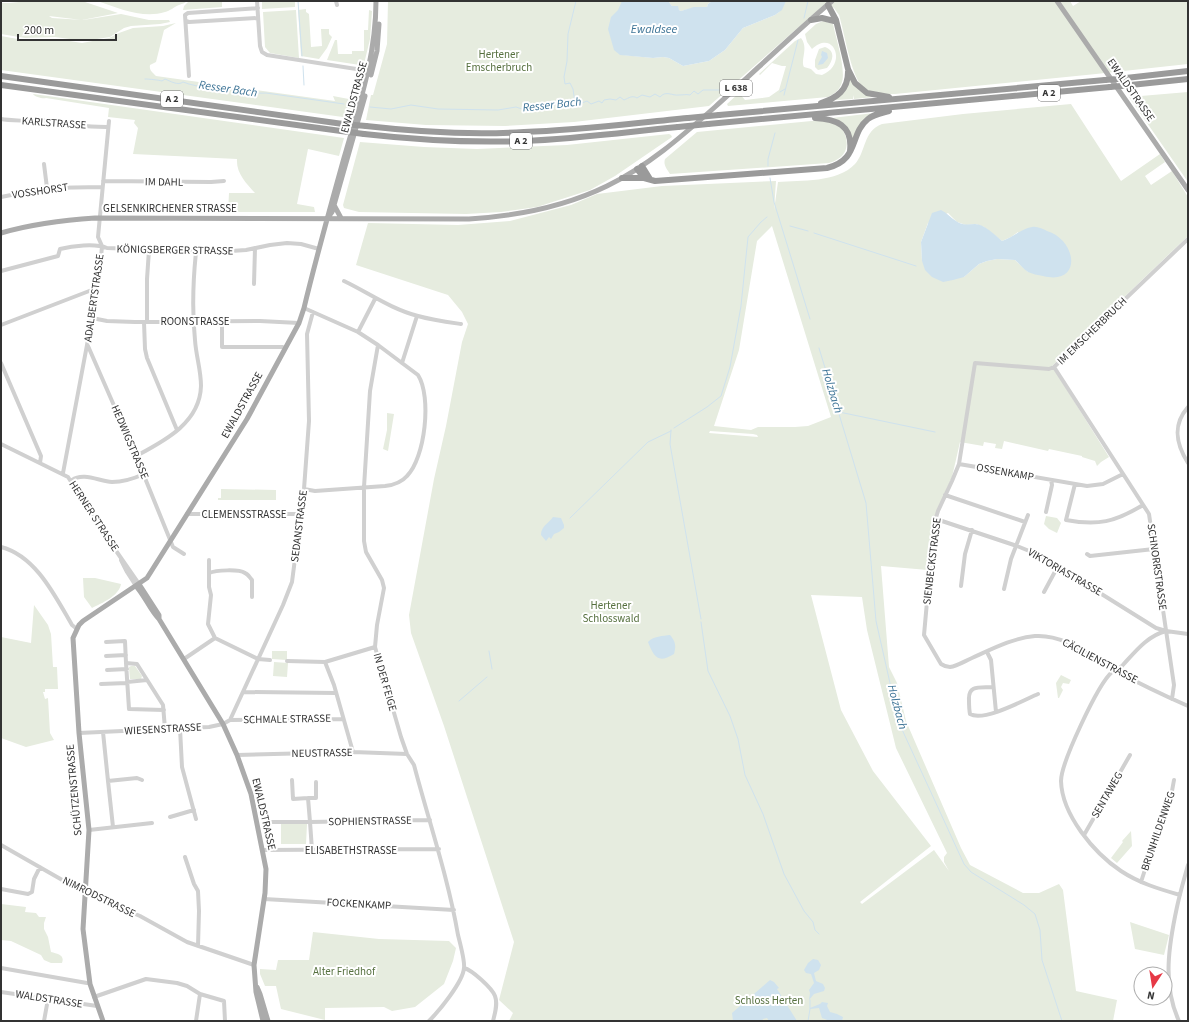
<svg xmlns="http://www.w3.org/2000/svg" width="1189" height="1022" font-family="'Source Sans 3',sans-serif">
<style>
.green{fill:#e6ecdf;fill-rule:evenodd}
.water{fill:#cfe2ee}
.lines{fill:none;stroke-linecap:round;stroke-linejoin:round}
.stream{stroke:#cfe2ee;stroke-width:1}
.minor{stroke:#d0d0d0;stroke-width:4}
.major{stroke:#ababab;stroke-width:5}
.highway{stroke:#9a9a9a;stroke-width:6}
.highway-bridge{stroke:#9a9a9a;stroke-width:6}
.labels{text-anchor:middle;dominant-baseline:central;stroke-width:4;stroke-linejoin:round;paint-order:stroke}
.shield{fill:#fff;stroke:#707070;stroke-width:1}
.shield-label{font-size:10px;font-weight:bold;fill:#333}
.park-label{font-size:11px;fill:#56703f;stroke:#fff}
.street-label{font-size:11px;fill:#333;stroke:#fff}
.water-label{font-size:12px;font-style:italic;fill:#3f7597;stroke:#fff}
</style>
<rect width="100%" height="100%" fill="#fff"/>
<path class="green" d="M1 1H82L118 13 82 20 49 16 52 18 83 20 121 14 149 20H169L170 22 160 24 131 26 124 28 110 37 84 41 55 37 25 38 1 34V3H19L26 6 19 3Z
M97 1H187C184 4 183 3 179 5 174 7 170 11 165 12 143 19 118 8 97 1Z
M189 1H222V7L183 10 184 6Z
M262 1H295V7L262 9Z
M388 1H630L623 55 653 58 663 57 669 58 683 66 709 61 725 50 743 28 775 15 779 12 786 1H1070L1073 6 1081 1H1188V64L1096 74 895 94C884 94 871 94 862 86 851 75 844 31 839 15L834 8 826 3 709 106 574 122 505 126 426 125 366 120 371 95H373L387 44Z
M668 1H712L708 4 707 7 689 9 681 11 672 6Z
M306 9V12L309 14 311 47 322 46 321 29H329V34L332 37 327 48 319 59 301 56 298 10Z
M296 10 299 58 270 53 265 47 263 12Z
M369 10 372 11 370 39 364 64 360 65 327 60 335 40H337L338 54H352V51H364V30H368Z
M823 21 833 24C836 38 846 69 842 82 840 90 834 94 828 97L728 106 727 104 739 93 745 100 769 97 779 90 786 66H782L772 63 760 75 759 74 795 41 801 38C809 48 800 60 804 67L811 69 816 74 822 75C848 65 834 28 812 49L807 42 805 34 816 24Z
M176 23 164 30 156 62 150 65C149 70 152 72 156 76L335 101 333 96 354 100 350 118 1 70V36L23 40 57 39 82 43 109 38 119 33 133 28 163 26Z
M825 47C836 51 833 61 827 68L818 70 815 67V60L819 49Z
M849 79 873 97 854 99 853 95V99L835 100Z
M1188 92V182L1129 97Z
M33 94 48 96 344 138 339 156 308 149 297 204 314 207 315 212H228L229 193H255C246 183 236 173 237 159L133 154 138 128 134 123 135 120 108 117 109 108 46 98C43 99 35 97 33 94Z
M1071 104 1121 181 1160 154 1165 162 1145 176 1151 185 1172 171 1188 197V236L1052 366 1109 457 1101 462 1097 466 1095 461 1082 457V456L1049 449 1048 451 1004 441 1002 449 995 448 996 444 984 442 983 446 960 442 952 477 933 520 928 570 881 566 889 667 897 683 906 721 961 848 970 865 1023 893H1039L1059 884 1063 890 1076 991 1117 1000 1113 1021H509L513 1013 499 1000 514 942 444 726 411 633 409 615 434 479 446 426 462 342 468 324 462 312 448 295 356 265 368 223 458 225 510 221 571 205 597 194 662 186 776 181 774 210 778 182C801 180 837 183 855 164 866 152 863 131 882 124L963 114ZM948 213 957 222 966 225 976 224 984 227 1002 241 1011 237 1018 232 1028 272 1015 260 997 259 987 261 979 264 964 277 922 261 921 242 928 223ZM772 226 831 417 808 426 795 427H758L751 430 714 426 739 350 757 241ZM710 431 753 434 757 435 758 437 709 433ZM811 595 862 597 867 630 896 748 947 853 944 857V862L949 871 934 850 862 904 860 902 931 846 873 771 841 710Z
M874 113 870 116 853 145 849 133 832 118 857 115V118V115Z
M822 120C826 121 831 121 834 123 848 129 852 151 838 159 835 161 832 162 829 163L670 174C667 169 663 165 665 159L697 132Z
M669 134 671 135 672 137 615 176 590 190 537 207 501 212 466 214 359 212 344 208 343 205 360 142 424 147 477 149 567 145Z
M387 413 394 414 388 451 383 449 387 430Z
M221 489 276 490V500H218V498H221Z
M1046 516 1057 518 1061 523 1057 533 1049 529 1044 524Z
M83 578H95L121 584C119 596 102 603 92 608L84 597Z
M34 605 48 625 51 634 53 667H57L58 689H45V692H43L45 699 48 698 50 733 54 740 26 747 1 738V637L31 643Z
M272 651H287V660L272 659Z
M274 662 288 663 287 677 273 676Z
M131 666H135L142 676 141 679H130L129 667Z
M1061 675 1071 680 1069 684 1063 683 1061 687 1063 690 1059 698H1058L1056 683Z
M281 823 307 824 306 844H281Z
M1131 831 1132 846 1117 863 1111 858 1123 842 1122 841Z
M1 904 26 907 25 912 36 913 39 917H46L44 923V929L48 937 51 952C58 954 65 955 62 963H51L44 960 41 955 11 941 1 940Z
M1130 922 1169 935 1164 955 1135 949Z
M313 932 379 939 449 941 456 948 453 961 444 984 415 1007 392 1011 384 1007 325 1008V1020L281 1009 276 986H265L260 974V969L276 970 278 960H309Z"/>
<path class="water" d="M622 1H668L672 6H678L679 10 681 11 694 7H707L708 4 712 1H786L782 10 775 15 743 28 725 50 709 61 683 66 669 58 663 57 653 58 620 55 614 50 608 29 611 17 618 10Z
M822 51 827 53 828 58 823 64 818 65 819 62 822 57 821 55Z
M941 210C947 213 951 218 956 221 963 226 968 224 975 224 984 224 995 235 1002 241 1013 237 1021 229 1032 227 1037 226 1043 229 1047 231 1077 240 1083 286 1043 276 1038 275 1032 274 1028 272 1023 269 1019 263 1015 260L997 259 987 261 979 264 964 277 953 280 943 282 932 277 925 270 922 261 921 242 932 213Z
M553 517 561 518 564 525V528L559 532 554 534 551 539 549 537 546 541 541 535C541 526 548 524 553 517Z
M670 635C676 642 676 646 674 654 658 664 654 657 648 642 653 636 663 636 670 635Z
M813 959 818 960 821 965 819 970 814 973 816 981 823 984 825 988 824 991 814 994 809 1000 810 993 809 990 814 983 811 974 806 973 804 970 808 963Z
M770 980 774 982 779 988 777 989 797 1021H769L767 1018 763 1019 762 1021H733L732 1013Z
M822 1002 828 1003 827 1006 830 1012 837 1014 843 1017 842 1021H830L822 1018 819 1008 810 1009V1008L820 1004Z"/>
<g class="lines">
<path class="stream" d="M298 1 302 56
M804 18 808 1
M303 66 304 85
M145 79C149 79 159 80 162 81L165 79C170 81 178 86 183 82 198 88 219 88 235 90 245 91 256 94 266 93L344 104
M780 92 785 89
M784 95 798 40
M575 103 573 89 570 83 565 84 564 77 567 61 568 34 576 1
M370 107 391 109 411 105 438 109 498 110 516 107 522 109 529 107 538 108 550 105 575 104 579 102 582 103 587 101 591 104 599 101 602 103 604 100 610 99 616 100 620 97 624 100C629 98 632 95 637 98L642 95 650 97 655 94 660 97C666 90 672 96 679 95 684 95 685 94 690 95L694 91 698 94 703 90H719
M768 166V159L775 133
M770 178 774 202 810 319
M790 226 808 231
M814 233 916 266
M819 348 866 503 876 621 899 723 964 864 971 872 1024 905 1035 914 1040 930 1042 960 1062 1021
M839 412 935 432
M674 428 707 407 721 396 730 367 741 306 748 237 761 222 767 217
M671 430 670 444 701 619
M570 518 648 442 671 431
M701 622 708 671 730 716 738 739 745 775 763 814 784 874 804 911 813 922 815 930 819 934
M489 651 492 669
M459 701 487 677
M808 1021 810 1009V1000"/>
<path class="minor" d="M257 1 260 46 262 52 267 55 369 71
M336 1 337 5
M186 21 189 22 258 18
M189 76 185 15 188 13 258 8
M1 119C6 120 36 122 40 120L78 124C85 128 100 126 108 127
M44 164 47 188
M103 181 211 182 224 181
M1 197 47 188 102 187
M1188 239 1054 367 1049 369 975 363 959 464 952 481 938 511 934 524 924 635 941 664C944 666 946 667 950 667 957 666 965 661 972 658 992 649 1013 638 1035 636 1065 634 1089 656 1114 670 1138 683 1163 695 1188 706
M1 271 58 256 60 249C72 246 95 243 107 248L216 252 246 250 270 245 287 243 301 244 319 249
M344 281C369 293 391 309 418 316 432 320 447 322 461 324
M254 284 255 248
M92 318 107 321 135 322 260 321 299 323
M144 322 145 349 147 358 177 430
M147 322V279L149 250
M222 322V347H282L285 348
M1 325 97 288
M358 332 375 299
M378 345 370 391 364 487V541L366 552 382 580 384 588 377 625 375 647 401 737 407 754 414 765C429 822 448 877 458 935 460 943 465 961 464 968 463 982 439 1011 429 1021
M88 346 136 456 173 547 184 554
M1 363 41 456 40 463
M402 363 417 316
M1054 367 1149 514 1174 685 1172 699
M1188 407C1172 425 1176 444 1188 463
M1 444 68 477 112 545 139 584
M136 456C164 441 200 423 201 386 201 370 196 356 195 340 192 311 193 281 196 252
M959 464 1087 486 1103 484 1123 474
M63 473 87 345 100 269 102 246 98 237 109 121
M72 480C83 472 99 481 112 482 124 482 133 479 144 474
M1075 484 1066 520C1098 526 1115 522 1143 505
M304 489 315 491 385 486C394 485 401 483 407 476 425 458 432 397 418 375L378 345 358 332 304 308
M945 495 1025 522
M1046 512 1052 485 1051 480
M187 514H301
M936 519 1017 546 1039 555 1156 628 1166 631 1188 634
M1 547C36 556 55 596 72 625L77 629
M1087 554 1090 556 1154 549
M121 560 127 572 136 586
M209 560V573
M961 586 965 554 972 530
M1004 589 1011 559 1028 515
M1044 592 1058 566
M1166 631C1147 636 1135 652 1122 666 1119 669 1114 670 1112 672 1098 684 1061 763 1061 781 1062 815 1094 853 1121 871 1139 883 1159 889 1180 895
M215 638 208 624 211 595 209 587V573C216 570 239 569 245 573 248 574 250 578 252 580V597
M106 642 125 641 126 663
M987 652 991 660 996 712
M106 656 126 655
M184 659 215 638 258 659 270 660
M287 661 325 662 375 647
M325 662 334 685 353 752
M107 670 127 669
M127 682 147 680
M101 684 127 683
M993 687C981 688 968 684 969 700 969 705 969 709 970 714 984 722 1024 700 1038 694
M243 692 336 693
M164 710 129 709 126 663 137 664 163 705 165 729
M230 720 343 719
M180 728 182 767 196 819
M103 732 108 781
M79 733 209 727 223 724 230 720 283 605 292 582 304 489 309 421 307 334 313 312
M237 755 353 752 407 754
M292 780 293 799 308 798
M170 817 194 810
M266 822H310L308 798H316V782
M113 827 108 781 137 778 142 780
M89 830 152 823
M1084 835 1130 755
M1 845 85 893 140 916 187 942 254 965
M263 850 439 849
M312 850 310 822 430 820
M185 857 194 884 198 891 199 911 198 946
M1141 882 1161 820 1172 791 1174 780
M1 889 28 894 32 892 34 879 40 867
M264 899 454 910
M1 968 87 983
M464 968C472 970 492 988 495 996 498 1004 495 1013 493 1021
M1 992 97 1006
M94 997 146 979 177 983 187 986 200 994 224 1001 225 1021
M44 1021 48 999
M196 1021 200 994
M1179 1021C1162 985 1169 944 1177 907 1180 893 1184 879 1188 865"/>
<path class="major" d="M1057 1 1188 190
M371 75 377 51 379 24
M334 205 341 218
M329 216 332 212 365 96
M1 233C32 224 63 220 95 218L469 219C517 216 564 207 607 186 648 166 681 137 715 107 754 72 792 35 832 1
M139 584 159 615V618
M136 586C145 596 150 610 159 619L223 724 237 755 251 794 266 869 265 893 254 965 256 992 263 1021
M257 987 260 994 268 1021
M103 1021 90 984 83 929 89 830 79 733 73 638 79 625 83 621 147 578 247 419 299 323 304 308C316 258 330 208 344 158 359 106 376 56 376 1"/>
<path class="highway" d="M828 5 836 20 848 69 855 83 867 93 889 97
M811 20 822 18 834 21
M1 76 343 124
M1117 79 1188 71
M1 85 341 131
M1121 86 1188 79
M821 103C837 98 848 90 848 72
M719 115 1105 80
M815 118C836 119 853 125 850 151
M708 124 1110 87
M366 126C418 132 471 135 524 132 579 130 634 123 688 118
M364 134C417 140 470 143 524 141 575 139 627 132 678 127
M642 166 650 179
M637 169 644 178 655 181 827 168C860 160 849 134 868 119 874 114 882 113 889 111
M622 178H644"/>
<path class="highway-bridge" d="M1105 80 1117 79
M1110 87 1121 86
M688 118 719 115
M343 124 366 126
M678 127 708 124
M341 131 364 134"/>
</g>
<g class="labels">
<g class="shield">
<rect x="720" y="80" width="32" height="16" rx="3"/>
<rect x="1038" y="85" width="22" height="16" rx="3"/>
<rect x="161" y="91" width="22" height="16" rx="3"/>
<rect x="510" y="133" width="22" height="16" rx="3"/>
</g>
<g class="shield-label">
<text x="736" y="88">L 638</text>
<text x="1049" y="93">A 2</text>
<text x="172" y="99">A 2</text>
<text x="521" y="141">A 2</text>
</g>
<g class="park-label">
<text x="499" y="54">Hertener<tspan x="499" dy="13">Emscherbruch</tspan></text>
<text x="611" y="605">Hertener<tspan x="611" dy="13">Schlosswald</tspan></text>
<text x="344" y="971">Alter Friedhof</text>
<text x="769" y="1000">Schloss Herten</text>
</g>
<g class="street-label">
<text transform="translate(1131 90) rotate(55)">EWALDSTRASSE</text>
<text transform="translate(354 97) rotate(-75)">EWALDSTRASSE</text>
<text transform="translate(54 123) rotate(4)">KARLSTRASSE</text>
<text transform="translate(164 182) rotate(1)">IM DAHL</text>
<text transform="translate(40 191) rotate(-8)">VOSSHORST</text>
<text x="170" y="208">GELSENKIRCHENER STRASSE</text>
<text transform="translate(175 250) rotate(1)">KÖNIGSBERGER STRASSE</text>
<text transform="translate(94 298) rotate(-82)">ADALBERTSTRASSE</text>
<text x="195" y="321">ROONSTRASSE</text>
<text transform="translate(1092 331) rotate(-44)">IM EMSCHERBRUCH</text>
<text transform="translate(242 405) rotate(-61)">EWALDSTRASSE</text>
<text transform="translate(130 442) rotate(67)">HEDWIGSTRASSE</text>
<text transform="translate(1005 472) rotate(10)">OSSENKAMP</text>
<text x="244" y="514">CLEMENSSTRASSE</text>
<text transform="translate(94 516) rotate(57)">HERNER STRASSE</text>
<text transform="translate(299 526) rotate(-83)">SEDANSTRASSE</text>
<text transform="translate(932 561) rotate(-83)">SIENBECKSTRASSE</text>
<text transform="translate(1157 567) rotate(82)">SCHNORRSTRASSE</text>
<text transform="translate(1065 572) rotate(30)">VIKTORIASTRASSE</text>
<text transform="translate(1100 661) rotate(28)">CÄCILIENSTRASSE</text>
<text transform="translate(385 682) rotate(74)">IN DER FEIGE</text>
<text transform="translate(287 719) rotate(-1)">SCHMALE STRASSE</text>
<text transform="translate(163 729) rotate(-3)">WIESENSTRASSE</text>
<text transform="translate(322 753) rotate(-1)">NEUSTRASSE</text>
<text transform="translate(74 790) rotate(-95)">SCHÜTZENSTRASSE</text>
<text transform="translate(1107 795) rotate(-60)">SENTAWEG</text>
<text transform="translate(264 814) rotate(77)">EWALDSTRASSE</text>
<text transform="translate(370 821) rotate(-1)">SOPHIENSTRASSE</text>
<text transform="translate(1158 831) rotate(-71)">BRUNHILDENWEG</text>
<text x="351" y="850">ELISABETHSTRASSE</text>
<text transform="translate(99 897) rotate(26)">NIMRODSTRASSE</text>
<text transform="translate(359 904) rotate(3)">FOCKENKAMP</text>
<text transform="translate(49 999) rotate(9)">WALDSTRASSE</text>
</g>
<g class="water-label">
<text x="654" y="29">Ewaldsee</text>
<text transform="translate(228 89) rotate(8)">Resser Bach</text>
<text transform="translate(552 105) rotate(-6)">Resser Bach</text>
<text transform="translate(832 391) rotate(73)">Holzbach</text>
<text transform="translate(897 707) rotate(75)">Holzbach</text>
</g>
</g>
<rect width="1189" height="1022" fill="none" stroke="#333333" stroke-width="4"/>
<g transform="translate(1153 986) rotate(192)"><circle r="19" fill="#ffffff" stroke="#adadad"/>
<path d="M0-3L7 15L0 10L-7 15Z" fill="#e63946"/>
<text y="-6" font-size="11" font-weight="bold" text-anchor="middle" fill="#333333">N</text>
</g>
<path d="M18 34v6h98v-6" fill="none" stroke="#333333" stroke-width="2"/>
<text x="24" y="34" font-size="12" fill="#333333" stroke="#ffffff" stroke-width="3" paint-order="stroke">200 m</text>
</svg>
